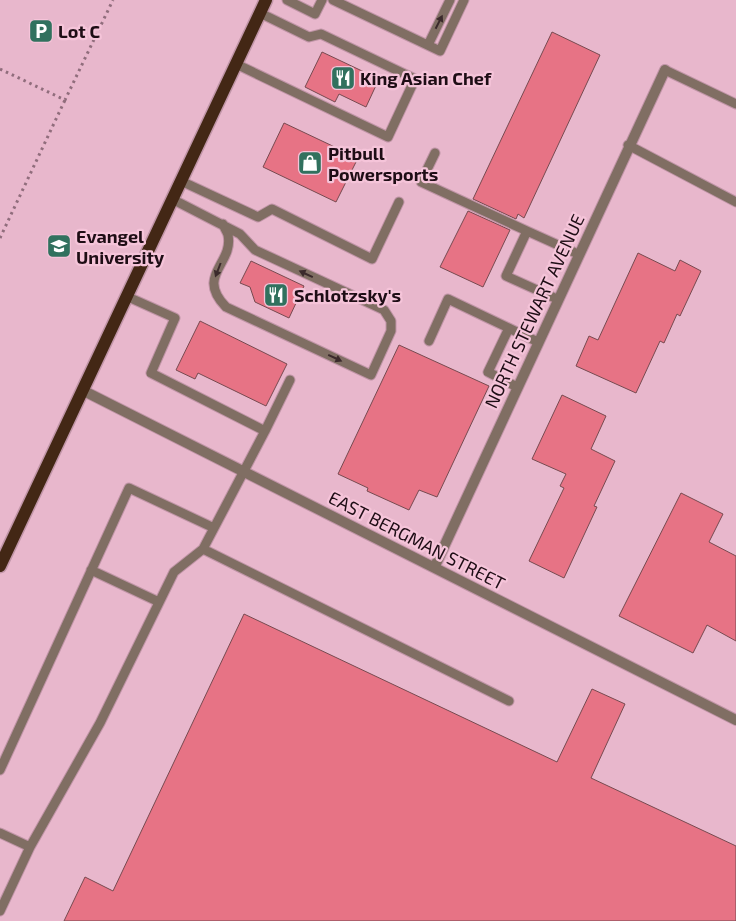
<svg xmlns="http://www.w3.org/2000/svg" width="736" height="921" font-family="'Exo 2',sans-serif">
<style>
.building{fill:#e77385;stroke:#774a50}
.lines{fill:none;stroke-linecap:round;stroke-linejoin:round}
.lane-casing{stroke:#c095a7;stroke-width:11}
.street-casing{stroke:#c095a7;stroke-width:12}
.primary-casing{stroke:#c095a7;stroke-width:15}
.path{stroke:#906d7c;stroke-width:3;stroke-dasharray:2.5 4;stroke-linecap:butt}
.lane{stroke:#806e63;stroke-width:9}
.street{stroke:#806e63;stroke-width:10}
.primary{stroke:#432715;stroke-width:12}
.oneway{fill:#3b2a2c}
.labels{text-anchor:middle;dominant-baseline:central;stroke-width:4.5;stroke-linejoin:round;paint-order:stroke}
.poi-label{font-size:18px;font-weight:bold;fill:#1e0d15;stroke:#f5c4d9;text-anchor:start}
.street-label{font-size:18px;fill:#1e0d15;stroke:#f5c4d9}
</style>
<rect width="100%" height="100%" fill="#e8b7cc"/>
<path class="building" d="M552 32 600 55 524 218 518 214 516 219 473 199Z
M322 52 379 79 366 107 339 94 335 102 305 87Z
M284 123 358 158 336 202 263 167Z
M468 211 510 230 483 287 440 267Z
M638 253 675 271 680 260 701 271 680 316 677 314 664 343 660 341 636 393 576 366 589 336 598 340Z
M251 261 304 286 289 318 255 302 250 287 240 283Z
M200 321 287 364 266 406 198 373 195 379 176 370Z
M399 345 489 386 437 497 419 490 409 510 367 491 368 488 338 474Z
M562 395 606 416 591 449 615 461 594 506 597 507 564 578 529 561 564 488 560 486 566 474 532 459Z
M681 493 723 514 709 542 736 556V641L707 625 693 653 619 616Z
M244 614 557 762 592 689 625 704 591 778 736 846V921H64L85 877 113 891Z"/>
<g class="lines">
<defs>
<path id="lane" d="M287 0 315 14 322 0
M333 0 440 51 464 0
M428 45 450 0
M236 64 388 137 415 79 321 34 309 37 260 13
M665 70 736 104
M628 145 736 202
M435 153 421 182 527 231
M181 181 258 217 272 209 372 259 399 202
M172 199 240 234 255 250 384 310 391 321V331L371 375 226 307C195 275 234 264 228 235 227 231 224 228 223 224
M126 296 175 318 151 373 265 431 290 380
M557 299 506 276 527 231 578 254
M509 328 488 372 517 387
M429 341 448 299 538 342
M203 549 509 701
M91 570 159 602
M0 770 129 488 214 528
M0 833 30 847
M0 911 30 847 100 723 174 572 203 549 265 431"/>
<path id="street" d="M82 390 736 720
M435 566 665 70"/>
<path id="primary" d="M0 566 266 0"/>
</defs>
<use href="#lane" class="lane-casing"/>
<use href="#street" class="street-casing"/>
<use href="#primary" class="primary-casing"/>
<path class="path" d="M0 69 65 100 113 0
M0 238 65 100"/>
<use href="#lane" class="lane"/>
<use href="#street" class="street"/>
<use href="#primary" class="primary"/>
</g>
<defs><path id="oneway-solid" d="M-6-.8H1V-3.2L6.5 0L1 3.2V.8H-6Z" transform="scale(1.25)"/></defs>
<g class="oneway">
<use href="#oneway-solid" transform="translate(439 22) rotate(-63)"/>
<use href="#oneway-solid" transform="translate(218 270) rotate(111)"/>
<use href="#oneway-solid" transform="translate(306 274) rotate(-155)"/>
<use href="#oneway-solid" transform="translate(335 358) rotate(25)"/>
</g>
<defs>
<symbol id="parking-square" viewBox="-11 -11 22 22"><rect x="-9" y="-9" width="18" height="18" rx="4" fill="#31715e" stroke="#f5c4d9"/><path d="M-3.5-5.5H1a3.5 3.5 0 0 1 0 7H-1V5.5H-3.5ZM-1-3.4V-.6H.8a1.4 1.4 0 0 0 0-2.8Z" fill="#fff"/></symbol>
<symbol id="restaurant-square" viewBox="-11 -11 22 22"><rect x="-9" y="-9" width="18" height="18" rx="4" fill="#31715e" stroke="#f5c4d9"/><path d="M-5-6h1v4h1v-4h1v4h1v-4h1v5L-1.5 .5V6h-2V.5L-5-1ZM5-6V6H3V1.5H1.5Q1.5-4 5-6Z" fill="#fff"/></symbol>
<symbol id="shop-square" viewBox="-11 -11 22 22"><rect x="-9" y="-9" width="18" height="18" rx="4" fill="#31715e" stroke="#f5c4d9"/><path d="M-5-2.5h2.3a2.7 3.5 0 0 1 5.4 0H5L5.5 6h-11ZM-1.5-2.5h3a1.5 2.3 0 0 0-3 0Z" fill="#fff"/></symbol>
<symbol id="university-square" viewBox="-11 -11 22 22"><rect x="-9" y="-9" width="18" height="18" rx="4" fill="#31715e" stroke="#f5c4d9"/><path d="M0-5L7-2L0 1L-7-2ZM-4 1L0 2.5L4 1V4Q0 6-4 4Z" fill="#fff"/></symbol>
</defs>
<g fill-rule="evenodd">
<use href="#parking-square" x="27" y="17" width="28" height="28"/>
<use href="#restaurant-square" x="329" y="64" width="28" height="28"/>
<use href="#shop-square" x="296" y="149" width="28" height="28"/>
<use href="#university-square" x="45" y="232" width="28" height="28"/>
<use href="#restaurant-square" x="262" y="281" width="28" height="28"/>
</g>
<g class="labels">
<g class="poi-label">
<text x="58" y="31">Lot C</text>
<text x="360" y="78">King Asian Chef</text>
<text x="328" y="153">Pitbull<tspan x="328" dy="21">Powersports</tspan></text>
<text x="76" y="236">Evangel<tspan x="76" dy="21">University</tspan></text>
<text x="294" y="295">Schlotzsky's</text>
</g>
<g class="street-label">
<text transform="translate(534 311) rotate(-65)">NORTH STEWART AVENUE</text>
<text transform="translate(417 540) rotate(27)">EAST BERGMAN STREET</text>
</g>
</g>
</svg>
